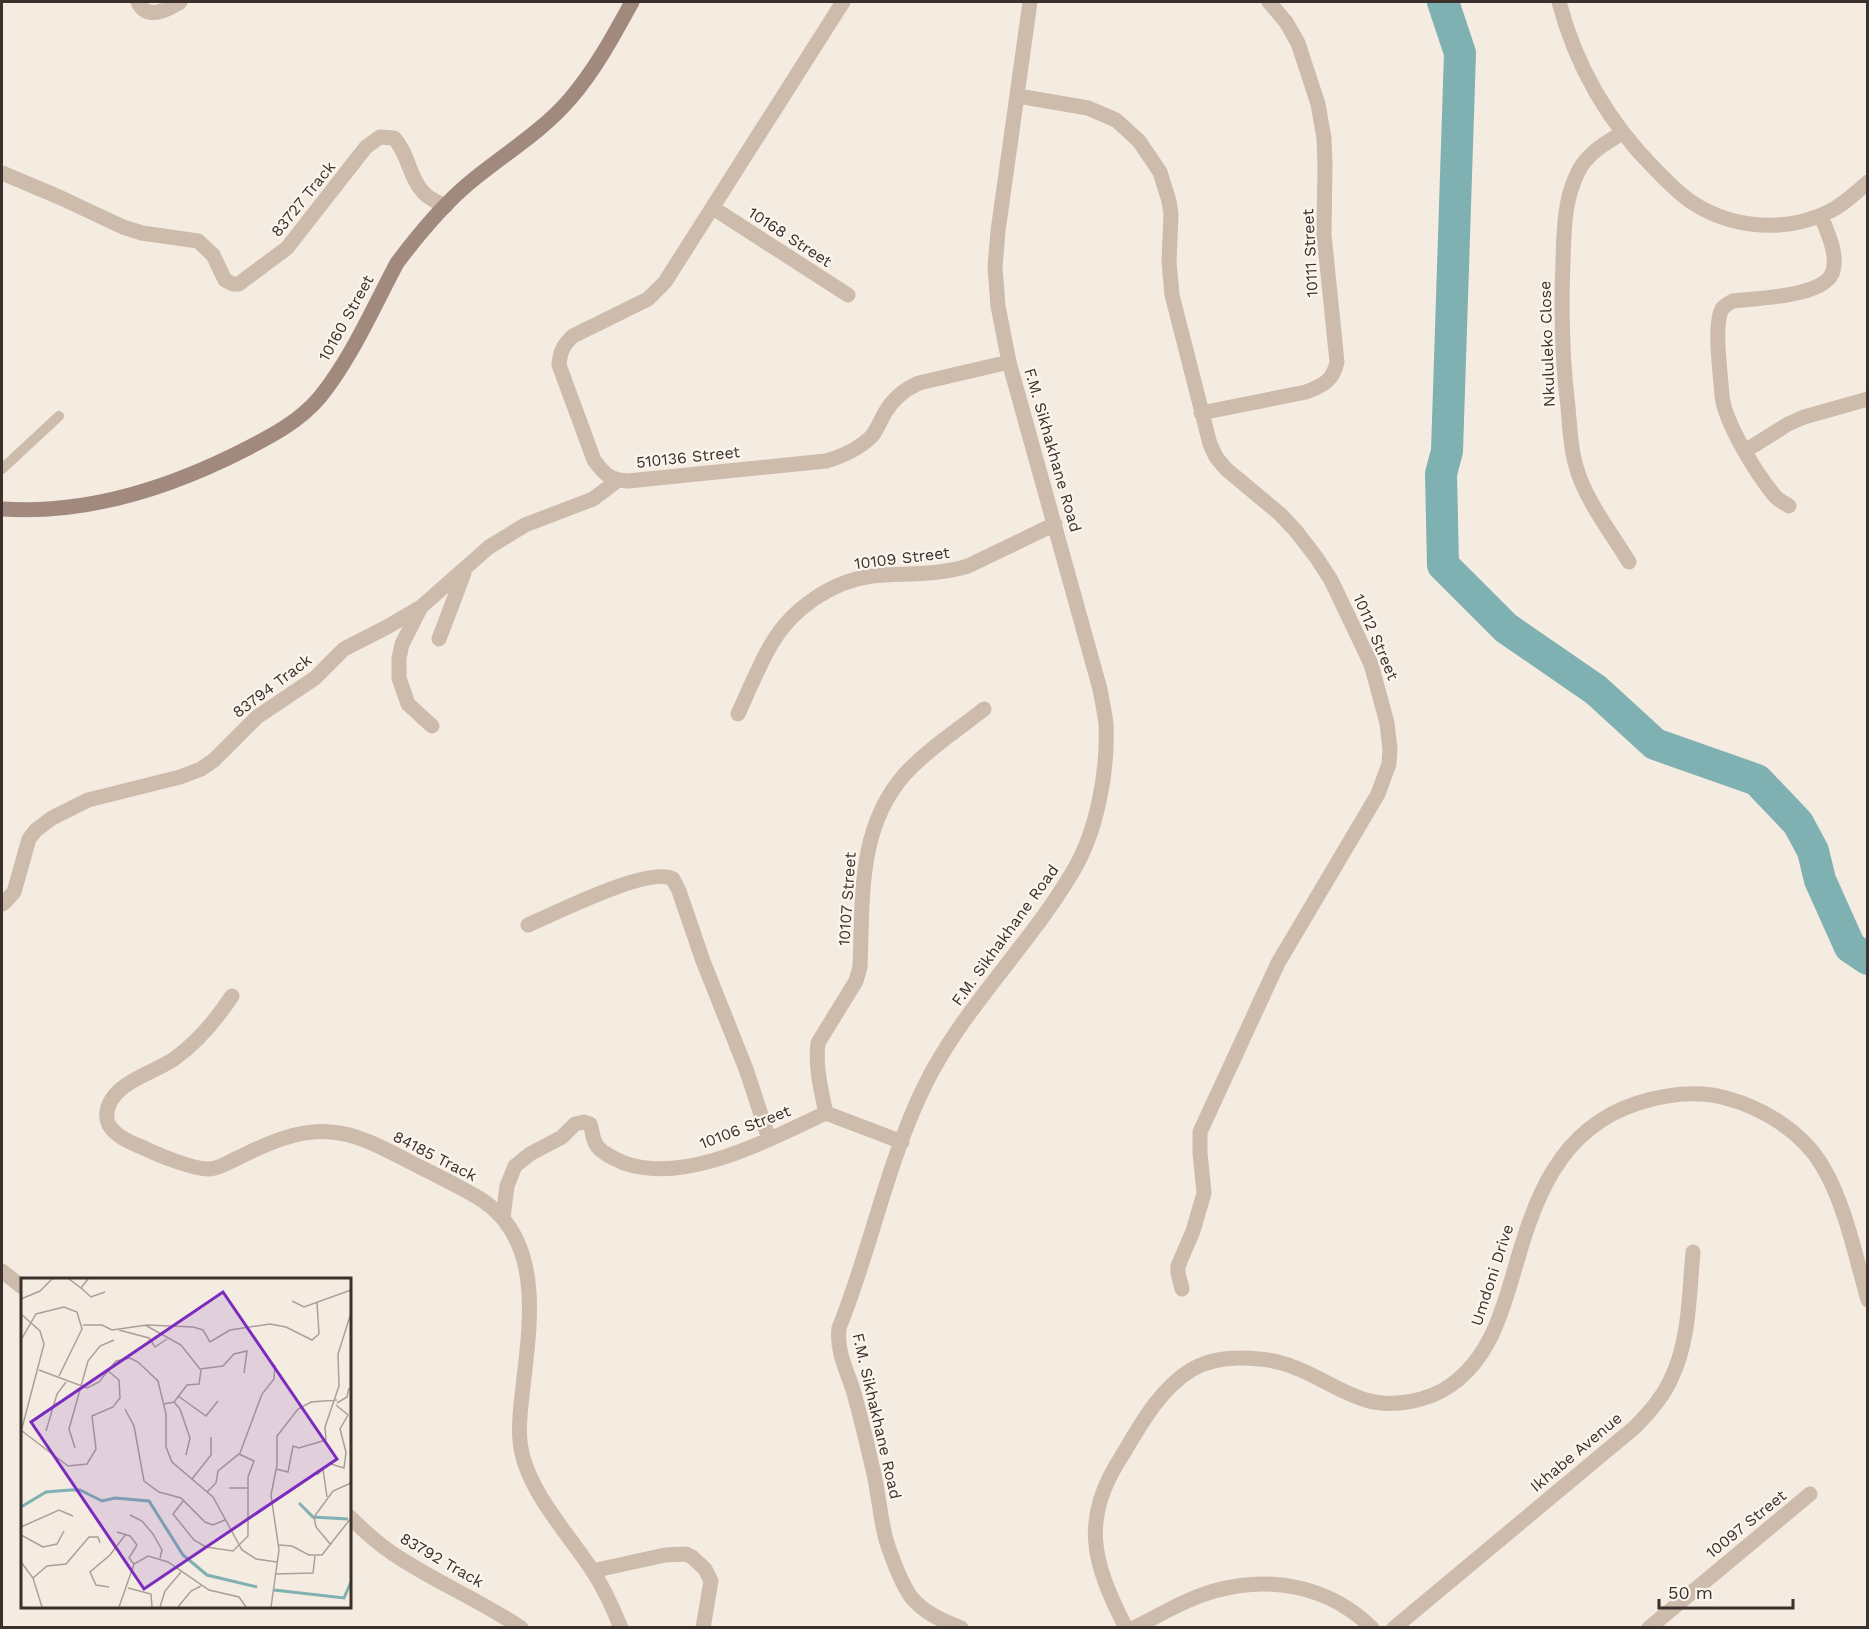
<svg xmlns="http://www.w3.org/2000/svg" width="1869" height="1629" font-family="'Work Sans',sans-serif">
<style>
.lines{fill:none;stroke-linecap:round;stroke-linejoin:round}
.river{stroke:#7fb0b2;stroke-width:32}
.lane{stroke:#cdbbac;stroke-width:10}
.street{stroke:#cdbbac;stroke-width:15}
.secondary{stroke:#a18a7d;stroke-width:15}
.labels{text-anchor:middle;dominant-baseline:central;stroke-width:4.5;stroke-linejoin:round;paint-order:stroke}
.street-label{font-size:16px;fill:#3b302b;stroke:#fbf5ee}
.inset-river{fill:none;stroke:#7fb0b2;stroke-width:3}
.inset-road{fill:none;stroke:#aaa098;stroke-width:1.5}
.view{fill:#7b2cbf;fill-opacity:0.15;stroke:#7b2cbf;stroke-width:3}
.inset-edge{fill:none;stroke:#3b302b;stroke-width:3}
</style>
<rect width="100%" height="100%" fill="#f4ebe1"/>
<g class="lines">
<path class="river" d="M1443 2 1460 53 1447 451 1441 474 1443 565 1506 628 1596 690 1655 744 1757 780 1798 823 1813 851 1820 880 1850 947 1868 959"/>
<path class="lane" d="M2 469 59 416"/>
<path class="street" d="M138 2C147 21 167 10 180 2
M843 2 665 282 648 299 573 336C563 345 560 352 559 365L594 460C604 474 610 480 628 481L826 461C843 456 859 449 872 436 878 428 881 419 886 411 894 398 905 389 919 383L1009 362
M1559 2C1576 66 1608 122 1655 169 1667 181 1679 194 1693 203 1730 227 1778 232 1819 216 1837 210 1854 195 1868 182
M1018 96 1088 108 1116 120 1139 141 1160 172 1169 201 1171 214 1169 262 1172 295 1210 444 1216 457 1226 469 1280 514 1296 531 1316 557 1331 580 1371 664 1387 723 1390 749 1389 764 1378 794 1278 963 1200 1132V1153L1204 1193 1193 1231 1178 1266V1273L1182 1289
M1622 133C1606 143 1587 153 1578 172 1564 200 1564 230 1563 261 1561 310 1562 359 1568 407 1570 427 1570 447 1576 466 1584 498 1612 534 1629 562
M2 173 59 197 123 227 142 233 198 241 213 255 225 280 233 284H239L244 280 287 248 366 147 380 137 394 138C409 154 409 179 425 194 431 200 439 203 446 206
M713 208 848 295
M1201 413 1306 392C1323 385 1333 381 1337 362L1324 235 1325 164 1324 138 1318 104 1298 43 1286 22 1269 2
M1745 451 1788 424 1804 417 1868 399
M1789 506C1784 503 1778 500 1774 495 1756 473 1725 423 1722 396 1721 376 1713 325 1722 309 1725 305 1729 303 1733 301 1756 298 1826 297 1833 271 1838 253 1827 232 1821 216
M421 607 402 644 399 658V678L408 704 432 726
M439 639 464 573
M738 714C749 690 759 665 772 643 792 609 832 581 872 576 905 573 935 576 968 566L1055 524
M2 904 5 902 14 892 29 839 36 830 52 818 88 800 180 777 201 769 214 760 257 717 315 678 344 649 387 627 421 607 489 547 525 525 593 499 617 481
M528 925C554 914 650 865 673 879L679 891 703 961 746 1069 769 1139
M232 996C216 1020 198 1042 174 1059 156 1071 128 1079 115 1095 108 1103 104 1115 109 1125 116 1137 132 1143 144 1148 158 1155 195 1170 210 1169 221 1168 230 1161 240 1157 268 1143 299 1129 331 1132 361 1134 390 1152 416 1165 438 1176 461 1187 482 1200 544 1241 530 1324 523 1387 521 1405 518 1423 520 1441 524 1487 567 1532 592 1570 604 1588 613 1608 621 1628
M902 1142 826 1113C821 1090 815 1067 818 1043L856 981 860 967C863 899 857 828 905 774 928 749 958 730 984 709
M503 1218 507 1186 515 1166 530 1154 562 1137 575 1124 584 1122 590 1124C593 1132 592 1139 597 1146 603 1154 615 1159 624 1163 687 1185 769 1139 826 1113
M2 1271 22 1287
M350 1517C363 1530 377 1543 392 1553 433 1581 480 1600 521 1628
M592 1571 665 1555 686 1554 692 1557 705 1569 711 1581 703 1628
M961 1628C943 1621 924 1613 911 1597 900 1581 893 1561 887 1543 880 1520 879 1494 873 1470 867 1444 861 1417 853 1390 847 1371 836 1350 839 1328 871 1249 887 1162 925 1085 963 1008 1028 947 1072 873 1097 832 1108 772 1106 725 1105 713 1102 701 1100 689L1009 362 998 306 995 267 998 231 1030 2
M1126 1628C1092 1561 1080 1520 1123 1454 1141 1424 1160 1389 1191 1370 1206 1361 1222 1358 1240 1358 1259 1358 1278 1360 1296 1368 1320 1377 1341 1393 1366 1400 1392 1408 1429 1401 1451 1385 1488 1359 1501 1316 1513 1275 1534 1201 1557 1129 1638 1103 1667 1094 1696 1090 1726 1098 1763 1108 1803 1132 1823 1167 1845 1204 1856 1258 1868 1300
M1134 1628C1160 1615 1186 1599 1214 1591 1271 1575 1329 1586 1372 1628
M1394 1628 1635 1427C1649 1413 1663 1397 1671 1379 1690 1340 1689 1293 1693 1252
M1649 1628 1810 1494"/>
<path class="secondary" d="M2 509C88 515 170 488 246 449 273 435 300 421 320 397 351 359 374 306 397 263 418 235 441 207 468 184 501 156 542 132 570 99 595 70 614 35 632 2"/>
</g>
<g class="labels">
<g class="street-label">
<text transform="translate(303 199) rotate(-51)">83727 Track</text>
<text transform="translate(790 237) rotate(33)">10168 Street</text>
<text transform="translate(1310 253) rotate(-93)">10111 Street</text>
<text transform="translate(346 318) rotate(-61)">10160 Street</text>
<text transform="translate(1547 344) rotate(-92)">Nkululeko Close</text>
<text transform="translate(1053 450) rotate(74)">F.M. Sikhakhane Road</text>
<text transform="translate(688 457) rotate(-6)">510136 Street</text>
<text transform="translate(902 558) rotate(-7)">10109 Street</text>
<text transform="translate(1376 637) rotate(67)">10112 Street</text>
<text transform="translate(272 686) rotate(-37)">83794 Track</text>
<text transform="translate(847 899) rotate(-86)">10107 Street</text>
<text transform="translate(1005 935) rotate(-54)">F.M. Sikhakhane Road</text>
<text transform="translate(745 1127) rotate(-21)">10106 Street</text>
<text transform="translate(435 1156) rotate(27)">84185 Track</text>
<text transform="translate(1492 1275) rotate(-72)">Umdoni Drive</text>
<text transform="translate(877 1416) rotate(77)">F.M. Sikhakhane Road</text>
<text transform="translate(1576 1452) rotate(-40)">Ikhabe Avenue</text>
<text transform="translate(1746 1524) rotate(-39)">10097 Street</text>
<text transform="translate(442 1560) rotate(30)">83792 Track</text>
</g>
</g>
<g transform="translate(21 1278)">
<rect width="330" height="330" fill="#f4ebe1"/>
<path class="inset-river" d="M278 225 292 239 327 241M0 229 25 214 49 212H59L81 223 94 220 128 223 162 277 186 297 236 309M253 312 323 320 330 304"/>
<path class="inset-road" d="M48 1 60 10 67 1M60 10 70 19 84 14M0 21 19 13 31 1M271 23 283 29 330 12M0 36 19 53 23 66 0 154M62 47H81L91 52 126 47 172 49 182 52 189 64 209 52 249 46 265 49 291 62 298 56 296 25M124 47 160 67 179 91 202 88 213 76 226 73 223 95M98 52 128 60 134 69 146 61M0 62 15 36 43 29 56 34 61 51 38 98M18 92 66 110 78 104 95 83 109 80 117 84 137 103 145 136V169L151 184 192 219 221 272 235 281 256 284M157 118 185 138 197 123M153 124 166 107 178 106 180 92M316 125 326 119 328 110M143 126 153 124 159 131 169 160 165 177M104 131 113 148 123 203 138 214 160 220 184 244 192 247 204 242M1 153 47 188 66 186 75 171 71 138 92 129 99 120 98 102 86 92M25 153 36 116 45 104M54 170 48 151 67 83 79 68 93 62M219 175 241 116 253 101 254 87M310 186 323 190 325 174 319 151 327 137 315 127M255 191 267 194 272 168 278 170 305 162 304 149 318 108 317 76 330 35M296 197 302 191 306 219M171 201 190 177V159M208 210H228M163 222 152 236 173 262 185 269 212 273 227 258V199L233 183 218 176 197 193 195 205 186 214M109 237 121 243 132 256 141 272 139 280M0 249 38 232 52 238M96 254 109 258 116 267 108 280 113 286M0 257 22 269 36 266 43 253M258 267 271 268 288 277H301L330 240M310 267 295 249 293 239 312 213 330 205M0 284 12 300 21 329M254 296 292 295 294 278M12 300 26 288 45 286 68 259H77L79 265M88 309 75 307 69 294 89 277 105 256M107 310 130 316 131 329M98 329 113 286 127 278 147 284 188 312 218 319 225 329M139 329 144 313 160 294M157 329 170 313 180 308M250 329 258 272 250 217 256 187V158L277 131 290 124 316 122"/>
<path class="view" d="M202 14 316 181 123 311 10 144Z"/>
<rect width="330" height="330" class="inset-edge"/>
</g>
<rect width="1869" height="1629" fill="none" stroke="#3b302b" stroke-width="6"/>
<path d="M1659 1599v9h134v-9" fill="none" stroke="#3b302b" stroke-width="3"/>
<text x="1668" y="1599" font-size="18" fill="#3b302b" stroke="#fbf5ee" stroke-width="4.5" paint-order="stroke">50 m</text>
</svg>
